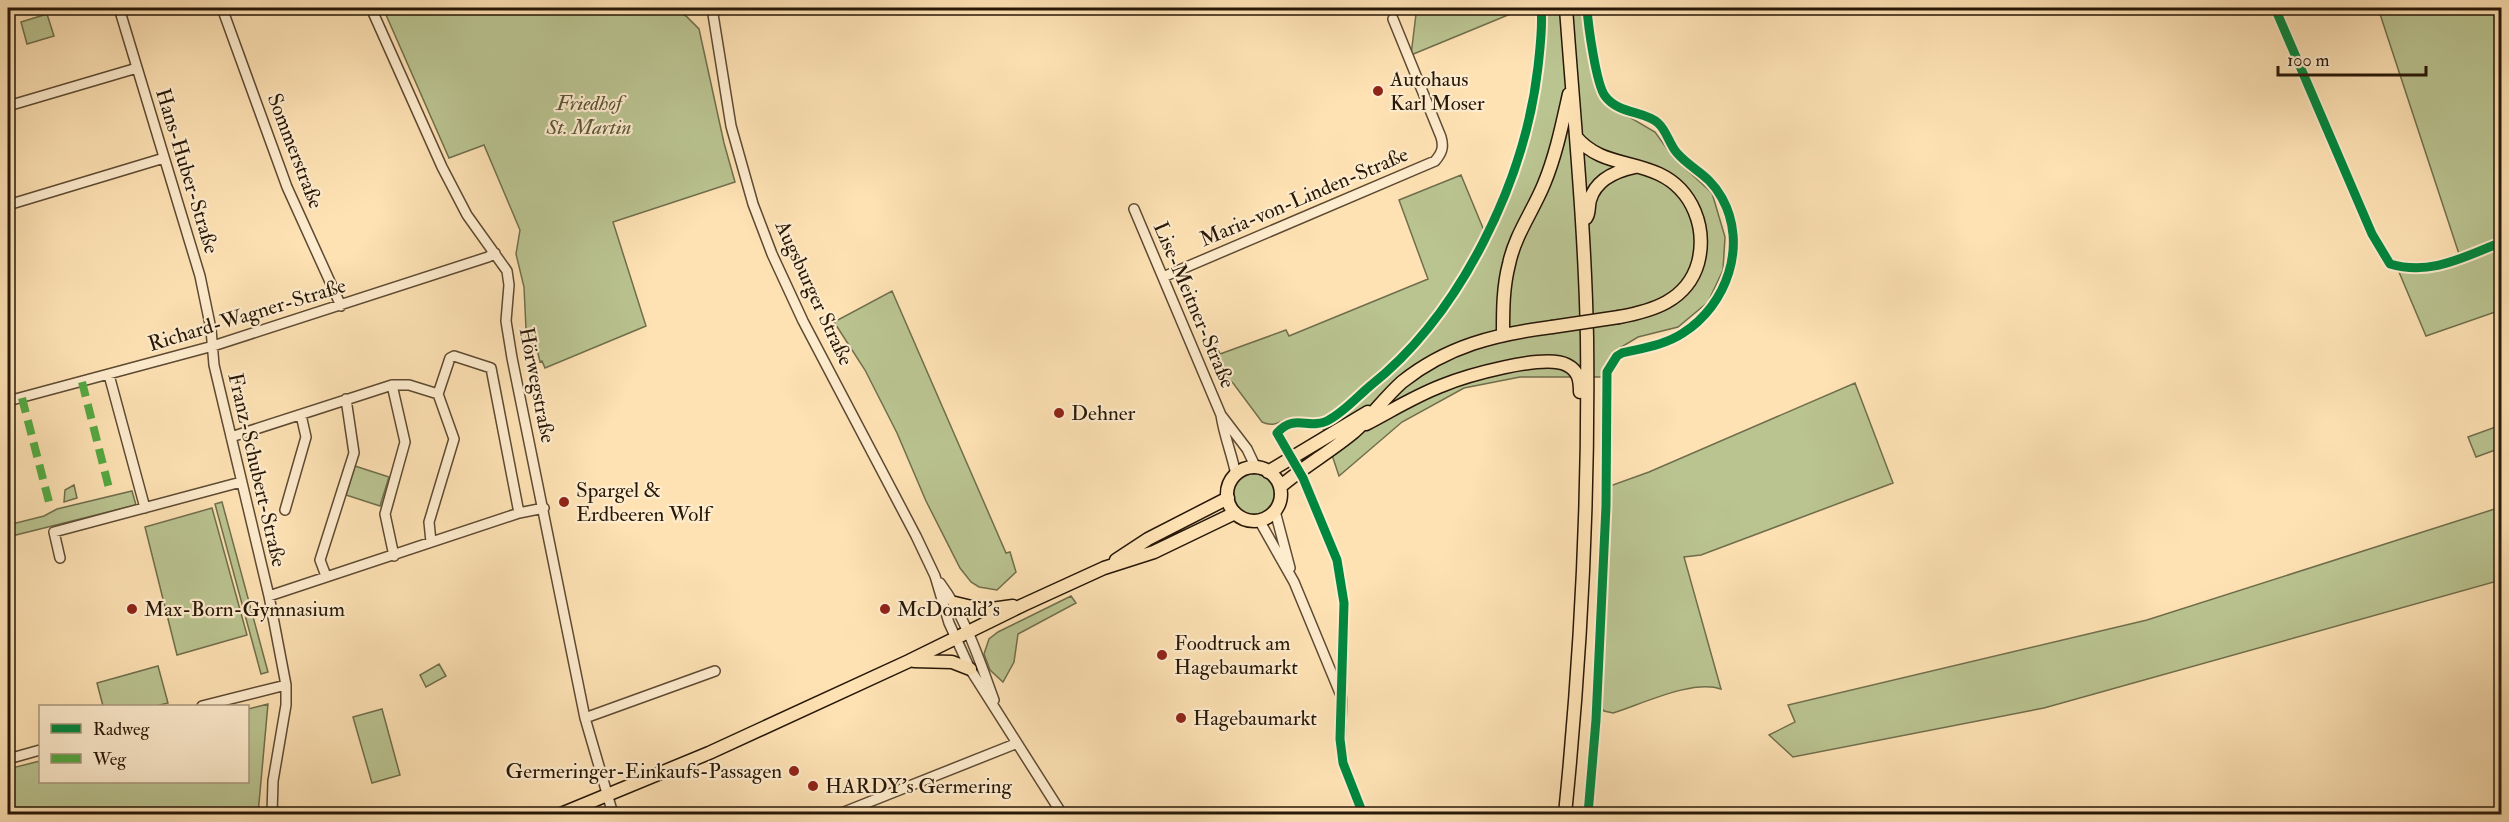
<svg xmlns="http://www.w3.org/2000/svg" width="2509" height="822" font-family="'IM FELL Double Pica',serif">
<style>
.green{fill:#bac491;stroke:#706e4c;stroke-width:1.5}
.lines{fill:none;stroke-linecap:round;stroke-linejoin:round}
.minor-casing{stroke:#5d4a32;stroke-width:12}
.major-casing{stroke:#271707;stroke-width:15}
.minor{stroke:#feecce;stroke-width:9}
.major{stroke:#fee2b4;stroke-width:12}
.major-bridge-casing{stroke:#271707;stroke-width:15;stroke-linecap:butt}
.major-bridge{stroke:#fee2b4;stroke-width:12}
.quiet{stroke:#53a941;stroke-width:8;stroke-dasharray:15 8;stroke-linecap:butt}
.cycleway-casing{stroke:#feecce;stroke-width:13}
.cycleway{stroke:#00873e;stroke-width:9}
.poi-dot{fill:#8f2418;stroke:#feecce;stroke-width:2}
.labels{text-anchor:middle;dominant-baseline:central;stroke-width:4.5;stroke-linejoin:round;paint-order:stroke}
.poi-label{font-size:21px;fill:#271707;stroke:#feecce;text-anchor:start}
.park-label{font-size:21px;font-style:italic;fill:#5a5437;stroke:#feecce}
.street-label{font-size:21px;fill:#271707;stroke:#feecce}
</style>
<rect width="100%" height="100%" fill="#fee2b4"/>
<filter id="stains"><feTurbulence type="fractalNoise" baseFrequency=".00333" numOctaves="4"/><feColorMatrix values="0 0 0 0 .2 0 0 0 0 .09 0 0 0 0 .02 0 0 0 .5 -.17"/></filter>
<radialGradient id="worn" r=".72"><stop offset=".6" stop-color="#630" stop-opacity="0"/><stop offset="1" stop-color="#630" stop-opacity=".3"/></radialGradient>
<path class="green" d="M383 8H674L675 11 686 16 699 29 724 143 735 182 613 222 646 326 545 368 542 361 540 362 537 349 527 350 524 287 516 254 520 230 484 145 449 158Z
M1413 8H1525L1411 55 1416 14Z
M1546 8H1583L1596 90 1607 104 1655 132 1673 157 1712 193 1725 237 1723 270 1708 302 1678 327 1638 337 1613 352 1602 377H1520L1464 388 1402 422 1339 476 1323 428 1381 383 1424 340 1486 249 1519 172 1539 95Z
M2378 8H2501V310L2426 336 2399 272C2422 273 2440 270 2461 260Z
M47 14 54 36 27 44 21 22Z
M1461 175 1485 233C1453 292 1414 343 1364 387 1352 398 1338 411 1323 417 1313 421 1302 416 1291 418 1279 421 1275 428 1262 422L1233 383 1220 372 1210 349 1216 344 1220 354 1286 330 1289 336 1428 279 1399 200Z
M892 291 1006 553 1010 552 1016 572 997 590 979 587 971 582 960 568 926 501 897 433 865 370 834 322Z
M1855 383 1893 483 1701 555 1684 557 1721 689C1693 679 1642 704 1613 713L1604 711 1600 706 1610 486 1649 472Z
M2501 425V448L2476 457 2468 437Z
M355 466 389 477 380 506 346 495Z
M1234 494a20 20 0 1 1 40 0a20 20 0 1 1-40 0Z
M74 485 77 498 64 502 65 490Z
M132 491 136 505 8 537V525L44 516 57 509Z
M222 502 268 672 261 674 215 504Z
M2501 507V580L2044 708 1793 757 1769 735 1795 722 1788 705 2147 620Z
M212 508 247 635 177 655 145 527Z
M1071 596 1076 603 1018 634 1014 662 1003 682 990 670 984 654 989 639 998 632Z
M439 664 446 676 426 687 420 675Z
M158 666 168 703 156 706H103L97 683Z
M268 704 258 814H8V769L40 761V782H248V709Z
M382 709 400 775 372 783 353 717Z"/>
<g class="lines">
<defs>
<path id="minor" d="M119 8 200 276 211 329 214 365 269 596 286 685V705L273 781 272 814
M222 8 287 187 341 306
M371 8 442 167 467 215 507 271 509 285 506 321 512 358 585 718 613 814
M712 8 731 126 753 204 772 254 803 321 916 536 935 576 949 623 970 669 1062 814
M8 106 137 68
M8 205 164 158
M1134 209 1221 415C1224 436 1232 454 1236 475
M1163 277 1435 161C1442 153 1444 147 1441 137L1393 19
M109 375 145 508
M392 385 405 442 385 514 394 556
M8 401 213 346 488 257 495 253
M1221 415 1247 449 1256 468
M231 437 392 385H409L438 394 450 358 454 356 491 368 519 513
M285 510 306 437 301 415
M1275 511 1290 568
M1259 520 1294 582 1342 698 1340 739
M431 542 429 522 454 439 438 394
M60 558 54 532 241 482
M326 576 320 560 354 453 346 399
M940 583C966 618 979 659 994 700
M269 596 519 513 544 508
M202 706 286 685
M585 718 715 671
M8 759 40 750
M839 814 1015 744"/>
<path id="major" d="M1576 137C1599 164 1629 160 1659 174 1693 190 1707 228 1698 263 1687 301 1652 311 1619 317
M1586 218C1590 213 1588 206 1590 200 1596 179 1616 171 1635 167
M1503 333C1503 310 1503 287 1509 264 1515 235 1533 211 1544 184 1556 155 1562 125 1569 94
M1366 424C1391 411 1415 396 1441 386 1465 376 1544 353 1567 365 1579 371 1580 381 1580 392
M1227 494a27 27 0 1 1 54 0a27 27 0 1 1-54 0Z
M1268 472 1368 412
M1280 487C1303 467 1330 452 1354 432 1371 417 1385 397 1402 382 1447 346 1496 334 1552 327
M1116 560 1148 539 1228 498
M955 603 984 610 1013 606
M914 661 952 662 970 669
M561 814 709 753 909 661 1023 605 1104 568 1154 552 1235 513
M1565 814C1581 656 1589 498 1587 338 1585 228 1574 118 1566 8"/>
</defs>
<use href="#minor" class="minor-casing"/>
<use href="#major" class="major-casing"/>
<use href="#minor" class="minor"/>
<use href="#major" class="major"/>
<defs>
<path id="major-bridge" d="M1552 327 1619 317"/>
</defs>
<use href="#major-bridge" class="major-bridge-casing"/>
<use href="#major-bridge" class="major-bridge"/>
<path class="quiet" d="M82 382 110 492
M22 398 50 506"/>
<defs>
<path id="cycleway" d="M1587 8C1588 24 1596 84 1605 96 1618 114 1645 111 1658 123 1667 131 1669 144 1677 153 1692 170 1709 174 1722 198 1748 245 1727 305 1683 333 1665 345 1643 348 1622 353L1617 356 1607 372 1606 506 1596 720 1588 814
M2275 8 2372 234 2390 264C2431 276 2463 257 2502 242
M1363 814 1343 763 1340 739 1344 603 1337 560 1303 478 1277 433C1295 413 1308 430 1327 421 1343 413 1357 397 1370 386 1461 314 1525 181 1538 67 1540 48 1543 26 1541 8"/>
</defs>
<use href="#cycleway" class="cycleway-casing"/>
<use href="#cycleway" class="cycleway"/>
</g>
<g class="poi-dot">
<circle cx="1378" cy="91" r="6"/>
<circle cx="1059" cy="413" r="6"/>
<circle cx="564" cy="502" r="6"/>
<circle cx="132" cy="609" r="6"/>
<circle cx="885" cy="609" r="6"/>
<circle cx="1162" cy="655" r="6"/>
<circle cx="1181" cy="718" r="6"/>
<circle cx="794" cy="771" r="6"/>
<circle cx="813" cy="786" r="6"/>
</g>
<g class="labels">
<g class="poi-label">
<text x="1390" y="79">Autohaus<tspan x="1390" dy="24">Karl Moser</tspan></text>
<text x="1071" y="413">Dehner</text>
<text x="576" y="490">Spargel &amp;<tspan x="576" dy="24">Erdbeeren Wolf</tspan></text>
<text x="144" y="609">Max-Born-Gymnasium</text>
<text x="897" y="609">McDonald's</text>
<text x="1174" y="643">Foodtruck am<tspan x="1174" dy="24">Hagebaumarkt</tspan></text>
<text x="1193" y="718">Hagebaumarkt</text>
<text x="782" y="771" text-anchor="end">Germeringer-Einkaufs-Passagen</text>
<text x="825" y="786">HARDY's Germering</text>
</g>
<g class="park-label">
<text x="589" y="103">Friedhof<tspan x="589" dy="24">St. Martin</tspan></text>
</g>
<g class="street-label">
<text transform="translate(295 151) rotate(69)">Sommerstraße</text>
<text transform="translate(187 171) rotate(73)">Hans-Huber-Straße</text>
<text transform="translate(1304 197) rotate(-23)">Maria-von-Linden-Straße</text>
<text transform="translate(814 293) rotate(65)">Augsburger Straße</text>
<text transform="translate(1194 305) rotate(67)">Lise-Meitner-Straße</text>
<text transform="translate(247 315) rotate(-17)">Richard-Wagner-Straße</text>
<text transform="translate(537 385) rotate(79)">Hörwegstraße</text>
<text transform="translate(257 470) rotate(77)">Franz-Schubert-Straße</text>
</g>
</g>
<rect width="2509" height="822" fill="none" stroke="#fee2b4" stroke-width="30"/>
<rect x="9" y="9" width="2491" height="804" fill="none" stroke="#271707" stroke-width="3"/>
<rect x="15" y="15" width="2479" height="792" fill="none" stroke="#271707" stroke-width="1.5"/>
<rect x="39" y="705" width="210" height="78" fill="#feecce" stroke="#a8977e" stroke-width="1.5"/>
<rect x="51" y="724" width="30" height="9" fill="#00873e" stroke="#a8977e" stroke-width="1.5"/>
<text x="93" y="735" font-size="18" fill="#271707">Radweg</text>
<rect x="51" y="754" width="30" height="9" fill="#53a941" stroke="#a8977e" stroke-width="1.5"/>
<text x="93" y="765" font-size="18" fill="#271707">Weg</text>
<path d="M2278 66v9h148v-9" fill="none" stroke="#271707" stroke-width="3"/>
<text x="2287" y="66" font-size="18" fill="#271707" stroke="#feecce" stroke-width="4.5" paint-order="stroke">100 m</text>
<rect width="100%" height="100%" filter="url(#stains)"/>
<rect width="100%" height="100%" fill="url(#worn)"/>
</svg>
